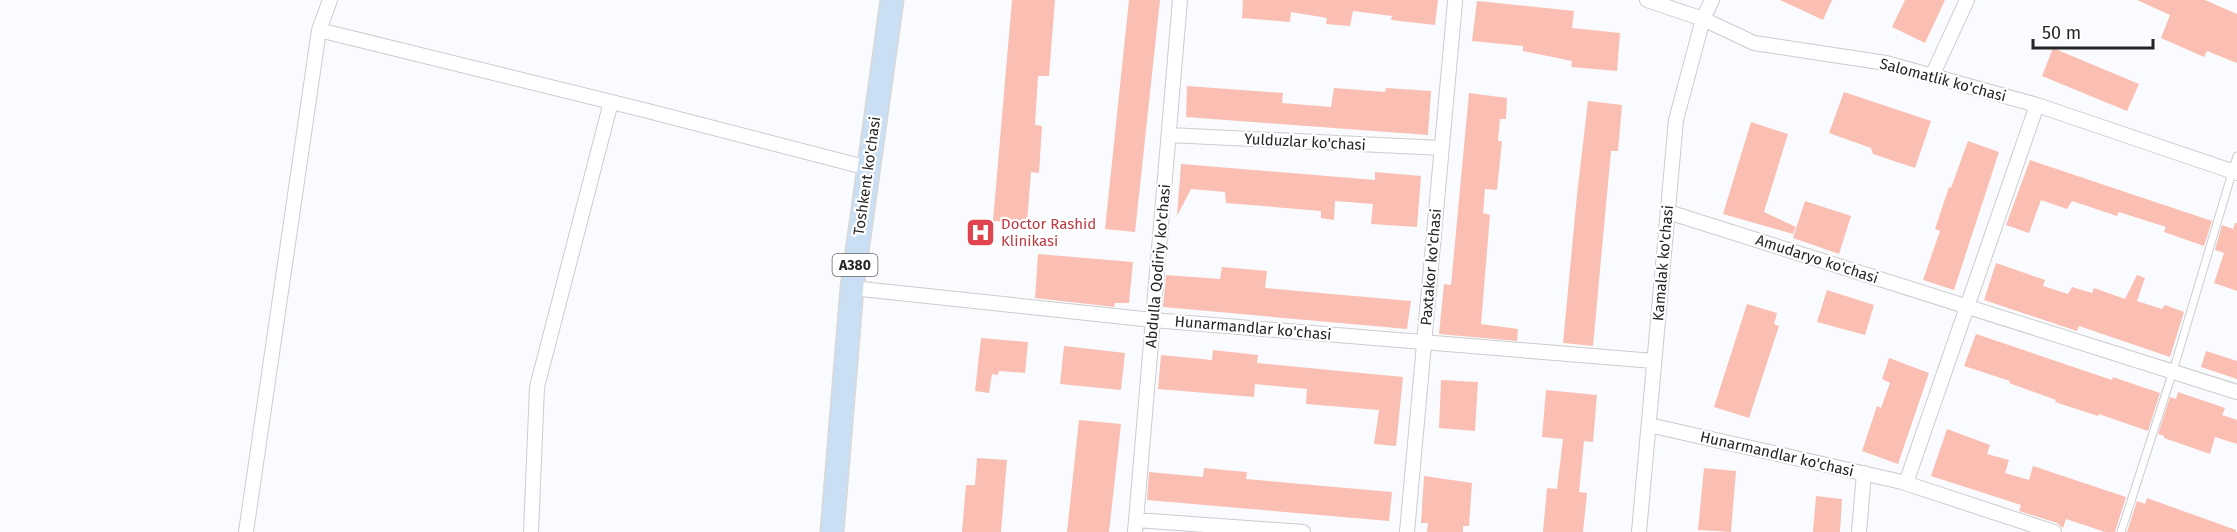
<svg xmlns="http://www.w3.org/2000/svg" width="2237" height="532" font-family="'Fira Sans',sans-serif">
<style>
.building{fill:#fabfb2}
.lines{fill:none;stroke-linecap:round;stroke-linejoin:round}
.service-casing{stroke:#cbcccf;stroke-width:9}
.minor-casing{stroke:#cbcccf;stroke-width:16}
.trunk-casing{stroke:#d8d8d8;stroke-width:25}
.service{stroke:#fff;stroke-width:7}
.minor{stroke:#fff;stroke-width:14}
.trunk{stroke:#cadff4;stroke-width:22}
.labels{text-anchor:middle;dominant-baseline:central;stroke-width:4.5;stroke-linejoin:round;paint-order:stroke}
.shield{fill:#fff;stroke:#666667;stroke-width:1.5}
.shield-label{font-size:14px;font-weight:bold;fill:#252526}
.street-label{font-size:15px;fill:#252526;stroke:#fff}
.health-label{font-size:15px;fill:#be3a42;stroke:#fff;text-anchor:start}
</style>
<rect width="100%" height="100%" fill="#fafbfe"/>
<path class="building" d="M1012 0H1055L1049 76H1038L1035 125 1042 126 1039 173 1031 172 1027 223 993 221Z
M1129 0H1160L1135 232 1105 229Z
M1243 0H1438L1435 25 1391 20 1392 16 1353 11 1350 26 1326 24 1327 18 1291 12 1290 22 1242 18Z
M1780 0H1832L1823 20Z
M1905 0H1945L1925 43 1892 27Z
M2137 0H2205L2237 14V63L2207 51 2204 57 2161 38 2170 15Z
M1477 1 1574 11 1572 28 1620 33 1617 71 1571 67 1572 61 1523 51V46L1472 41Z
M2053 48 2139 84 2127 111 2042 76Z
M1187 86 1283 93 1282 103 1331 107 1334 88 1385 92 1386 88 1431 91 1428 135 1186 117Z
M1844 92 1931 121 1915 168 1873 154 1871 148 1829 133Z
M1469 93 1507 98 1506 119H1500L1498 141H1502L1497 190 1485 189 1483 213 1490 215 1481 324 1518 329 1517 341 1439 334 1444 284 1451 285Z
M1588 101 1622 105 1618 151H1611L1593 346 1563 343 1577 195Z
M1751 122 1788 134 1764 212 1796 227 1793 234 1723 214Z
M1968 141 1999 152 1954 290 1923 280 1940 231 1935 229 1949 187 1951 188Z
M2030 160 2212 221 2204 246 2164 232 2166 227 2119 212 2117 216 2072 201 2067 209 2041 200 2029 233 2006 225Z
M1181 164 1375 180V172L1421 176 1417 227 1371 224 1373 204 1335 201 1334 220 1321 218V211L1226 203 1225 192 1191 189 1177 216Z
M1805 201 1851 216 1839 254 1793 238Z
M2235 223H2237V291L2214 283 2224 253 2215 250 2222 225 2233 229Z
M1038 254 1133 262 1129 303H1115L1114 307 1035 298Z
M1996 263 2045 280 2043 286 2068 294 2072 287 2092 293 2094 288 2125 299 2137 275 2145 278 2137 301 2162 309 2165 305 2184 312 2170 357 2079 326 2077 331 1984 300Z
M1222 267 1267 271 1265 288 1411 301 1407 329 1163 307 1166 275 1220 279Z
M1827 290 1874 305 1865 335 1817 322Z
M1747 304 1777 313 1774 324 1779 326 1749 418 1714 407Z
M1976 334 2112 380 2113 377 2160 393 2148 431 2099 414 2098 416 2055 402 2056 400 2009 383 2010 381 1964 366Z
M981 338 1028 342 1025 373 999 371 998 375 992 374 989 393 975 391Z
M1064 346 1125 353 1121 390 1060 384Z
M1213 350 1258 355 1257 363 1403 377 1396 446 1374 444 1379 410 1306 404 1307 389 1255 384 1254 397 1158 389 1161 355 1212 360Z
M2206 351 2237 361V379L2201 367Z
M1889 358 1929 373 1898 464 1862 451 1877 406 1881 408 1890 383 1882 379Z
M1441 380 1478 382 1475 431 1439 428Z
M1546 390 1597 395 1593 442 1584 441 1579 492 1587 493 1583 532H1543L1547 488 1557 489 1563 439 1542 437Z
M2178 392 2225 408 2222 415 2237 420V444L2215 437 2210 454 2164 438V436L2158 434 2170 397 2176 399Z
M1079 420 1121 424 1109 532H1067Z
M1947 429 1990 445 1987 454 2009 460 2005 473 2029 480 2033 466 2126 497 2115 532H2105L2066 519 2063 528 2057 523 2019 511 2021 505 1931 476Z
M977 458 1007 460 1001 532H962L966 485H975Z
M1204 468 1247 472 1246 479 1392 492 1389 521 1147 500 1149 472 1203 477Z
M1704 468 1736 471 1731 532 1698 530Z
M1424 476 1472 483 1469 526H1463V532H1427L1428 523H1421Z
M1816 496 1842 499 1840 532H1813Z
M2147 498 2236 530V532H2127L2137 501 2145 504Z"/>
<g class="lines">
<defs>
<path id="service" d="M2121 532 2173 371 2237 156"/>
<path id="minor" d="M1647 0 1703 19 1754 43 1886 63 2037 105 2237 173
M319 30 648 111 868 168
M1932 76 1967 0
M1169 135 1442 148
M1668 212 2237 392
M852 288 1153 320 1654 361
M1649 425 1902 482 2054 532
M1906 483 2037 105
M1136 520 1303 532
M246 532 319 30 330 0
M531 532 537 387 611 102
M1135 532 1180 0
M1407 532 1455 2
M1639 532 1676 120 1703 19 1712 0
M1859 532 1864 473"/>
<path id="trunk" d="M832 532 852 288 892 0"/>
</defs>
<use href="#service" class="service-casing"/>
<use href="#minor" class="minor-casing"/>
<use href="#trunk" class="trunk-casing"/>
<use href="#service" class="service"/>
<use href="#minor" class="minor"/>
<use href="#trunk" class="trunk"/>
</g>
<defs>
<symbol id="hospital-square" viewBox="-11 -11 22 22"><rect x="-9" y="-9" width="18" height="18" rx="4" fill="#e0444e" stroke="#fff"/><path d="M-5-5h3v3.5h4V-5h3V5h-3V1.5h-4V5h-3Z" fill="#fff"/></symbol>
</defs>
<g fill-rule="evenodd">
<use href="#hospital-square" x="964" y="216" width="33" height="33"/>
</g>
<g class="labels">
<rect class="shield" x="832.5" y="254" width="45" height="22" rx="4.5"/>
<g class="shield-label">
<text x="855" y="265">A380</text>
</g>
<g class="street-label">
<text transform="translate(1943 80) rotate(15)">Salomatlik ko'chasi</text>
<text transform="translate(1305 142) rotate(3)">Yulduzlar ko'chasi</text>
<text transform="translate(867 176) rotate(-82)">Toshkent ko'chasi</text>
<text transform="translate(1817 259) rotate(18)">Amudaryo ko'chasi</text>
<text transform="translate(1663 263) rotate(-85)">Kamalak ko'chasi</text>
<text transform="translate(1158 266) rotate(-85)">Abdulla Qodiriy ko'chasi</text>
<text transform="translate(1431 267) rotate(-85)">Paxtakor ko'chasi</text>
<text transform="translate(1253 328) rotate(5)">Hunarmandlar ko'chasi</text>
<text transform="translate(1777 454) rotate(13)">Hunarmandlar ko'chasi</text>
</g>
<g class="health-label">
<text x="1001" y="224">Doctor Rashid<tspan x="1001" dy="17">Klinikasi</tspan></text>
</g>
</g>
<path d="M2033 39v9h120v-9" fill="none" stroke="#252526" stroke-width="3"/>
<text x="2042" y="39" font-size="18" fill="#252526" stroke="#ffffff" stroke-width="4.5" paint-order="stroke">50 m</text>
</svg>
